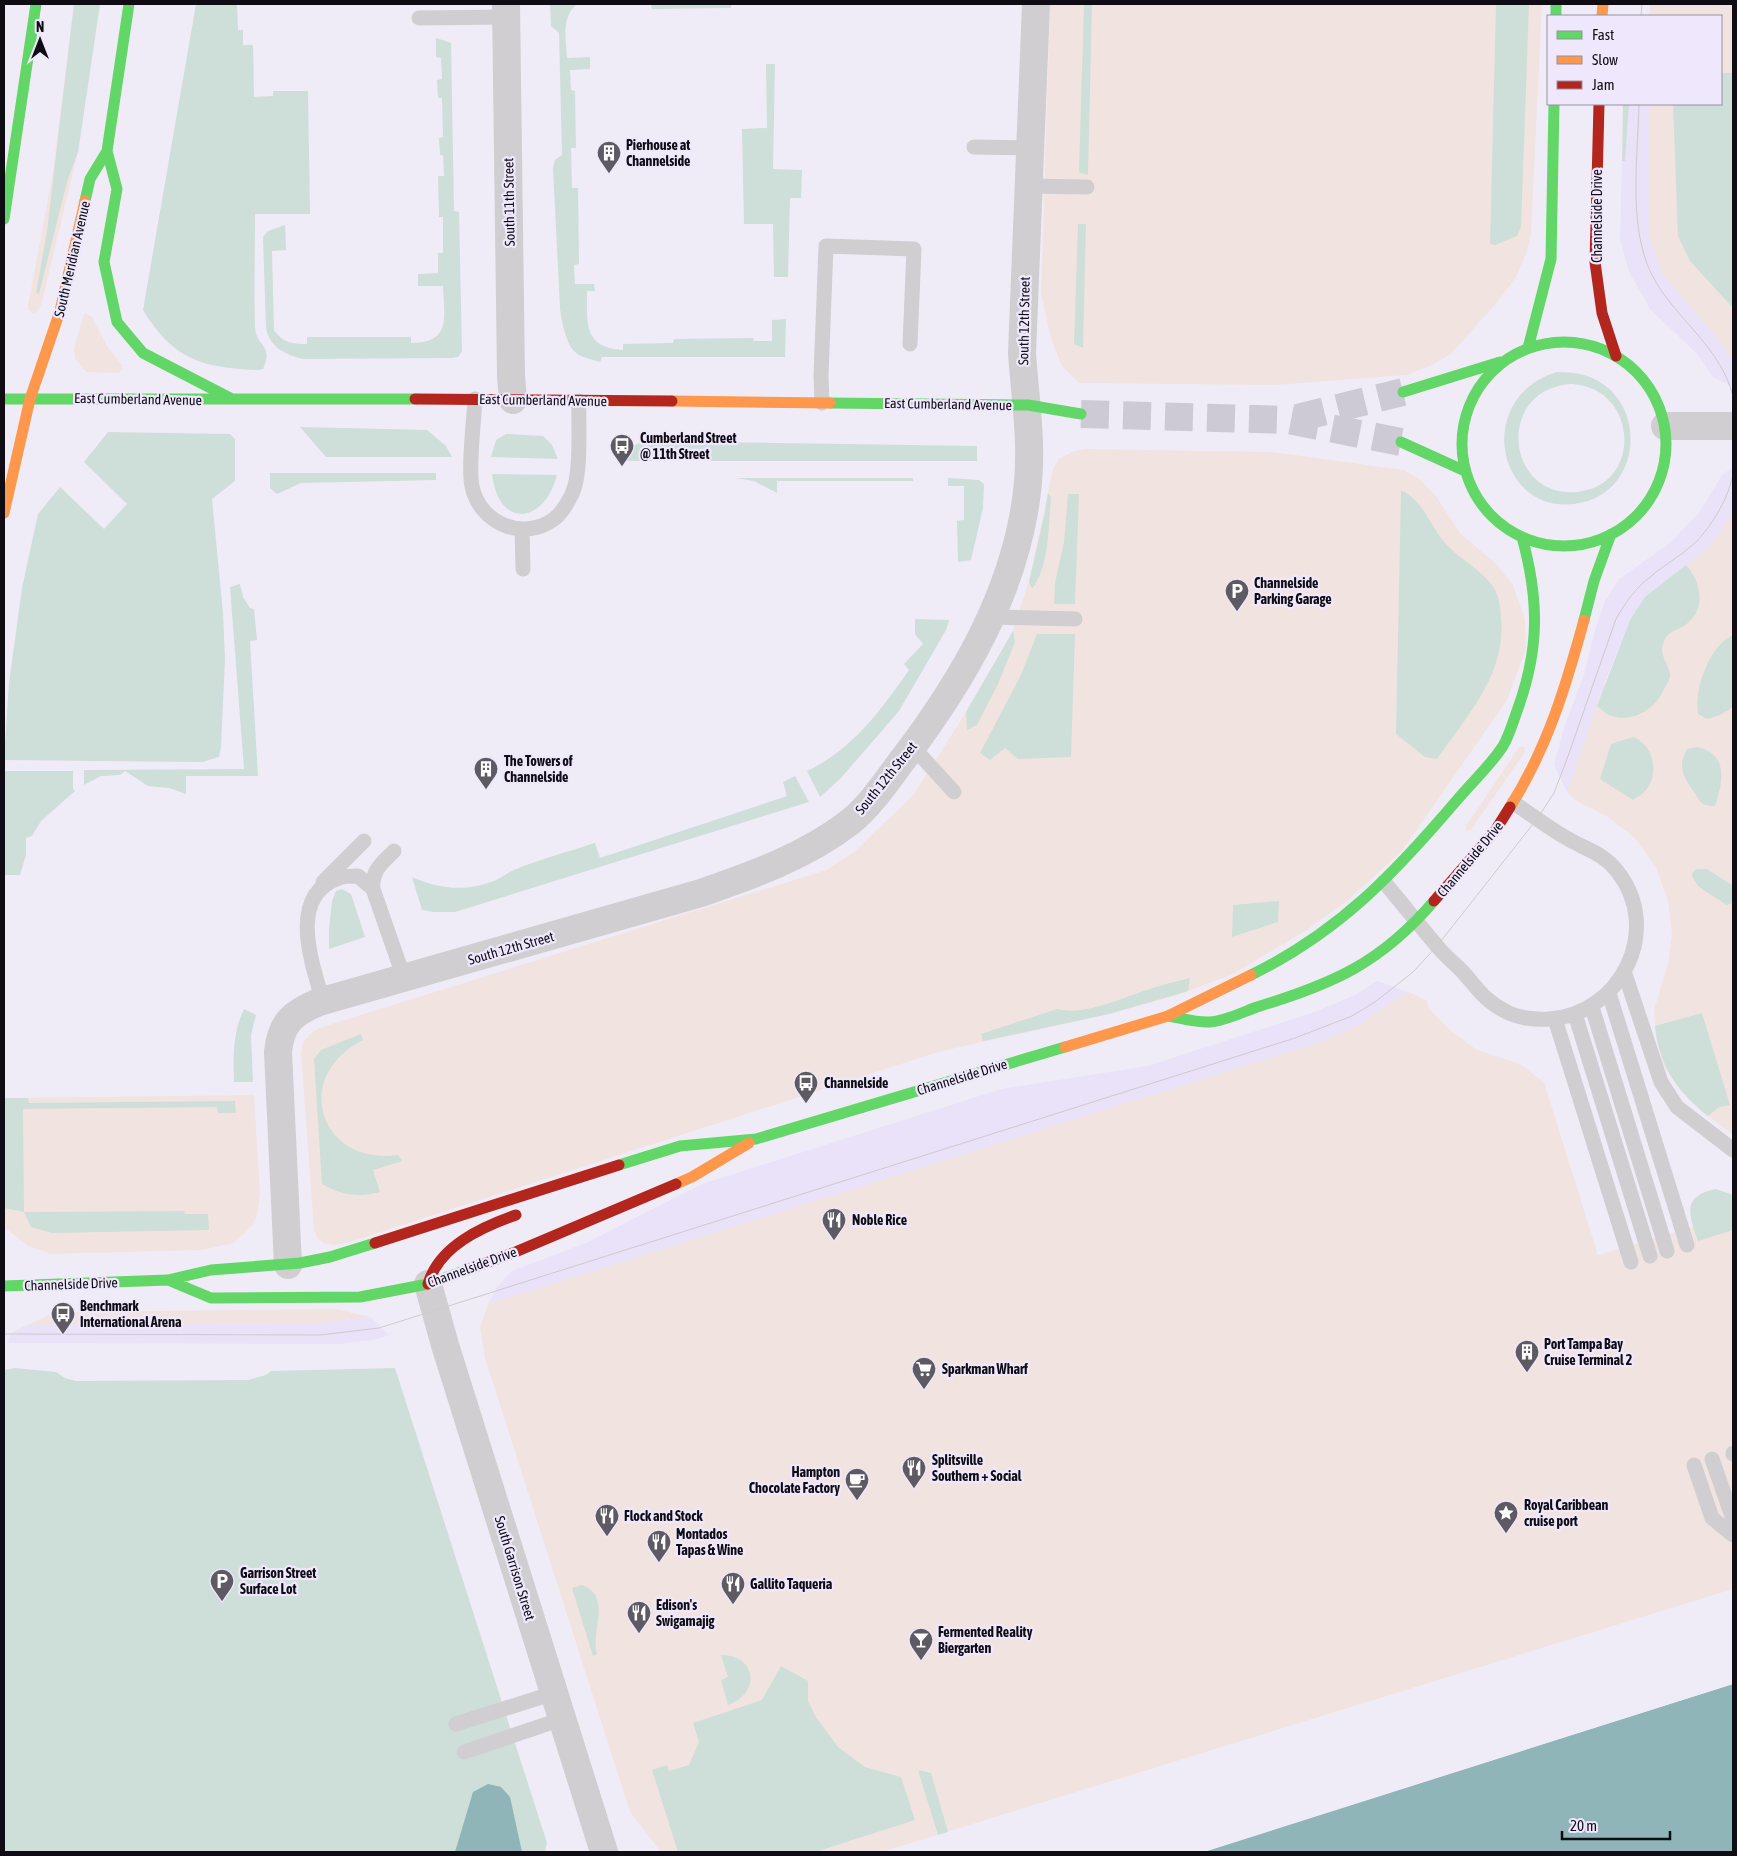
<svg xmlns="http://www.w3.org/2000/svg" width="1737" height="1856" font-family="'Asap Condensed',sans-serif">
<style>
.commercial{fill:#f1e4e0}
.built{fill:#eae2f8}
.green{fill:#ceded9;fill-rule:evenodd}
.water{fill:#8fb5b9}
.pier{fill:#f0ecf7}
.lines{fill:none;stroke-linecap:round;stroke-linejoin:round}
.secondary-tunnel{stroke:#cecad5;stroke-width:28;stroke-dasharray:28 14;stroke-linecap:butt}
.lane{stroke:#d0ced1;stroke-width:15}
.street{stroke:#d0ced1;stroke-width:28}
.fast{stroke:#63d668;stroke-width:11}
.slow{stroke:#ff974d;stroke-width:11}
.jam{stroke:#b3261e;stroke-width:11}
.tram{stroke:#cccbce;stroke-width:1}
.labels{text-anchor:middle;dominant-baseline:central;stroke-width:4.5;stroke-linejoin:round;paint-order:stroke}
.poi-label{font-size:14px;font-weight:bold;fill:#0f0c14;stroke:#efe8fc;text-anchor:start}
.street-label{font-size:14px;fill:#0f0c14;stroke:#efe8fc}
</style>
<rect width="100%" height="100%" fill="#f0ecf7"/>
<path class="commercial" d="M74 4H100L78 152 41 306 34 314 28 310V305L52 178Z
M1050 4H1542L1531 235 1526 254 1516 277 1500 299 1451 354 1434 364 1407 375 1275 385 1079 383 1062 366 1051 339 1041 293Z
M1650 4H1733V362L1715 335 1662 274 1649 236 1648 208 1649 104H1721V16H1649Z
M85 313 92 317 107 346 123 366 119 373 86 372 75 359 74 349 83 316Z
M1085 449 1273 452 1404 470 1421 480 1436 496 1460 533 1496 564 1513 585 1525 619 1526 649 1507 700 1402 851 1347 901 1307 930 1231 975 1175 996 1109 1014 938 1052 347 1243 336 1245 323 1243 317 1238 314 1230 301 1054 303 1042 310 1034 319 1028 826 870 855 851 914 794 966 712 1013 631 1030 577 1053 469 1059 459 1074 451Z
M1733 510V1135L1701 1111 1680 1090 1663 1065 1656 1037 1654 1010 1668 964 1672 934 1668 901 1656 868 1635 838 1608 817 1576 801 1567 792 1603 687 1681 569 1710 546Z
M1519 747H1524L1525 752 1471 830 1466 831V826Z
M1411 993 1426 1000 1430 1009 1451 1031 1477 1050 1520 1064 1544 1082 1598 1255 1733 1215V1589L882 1852H661L630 1812 485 1358 480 1328 488 1304 1320 1042 1357 1026 1401 996Z
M254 1095 260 1194 257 1216 252 1225 234 1243 202 1250 51 1254 28 1246 4 1227V1098Z
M335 1309 371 1317 317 1323 27 1325 57 1312Z"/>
<path class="built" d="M1629 104H1649V236L1662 274 1715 335 1733 362V387L1713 377 1698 355 1650 309 1629 272 1620 239 1622 161H1625Z
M1733 467V510L1731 516 1710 546 1681 569 1630 620 1603 687 1567 792 1554 765 1564 727 1584 675 1595 630 1604 603 1619 579 1670 543 1699 513 1722 475Z
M1377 981 1411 993 1401 996 1357 1026 1320 1042 488 1304 497 1287 512 1271 586 1243 702 1184 1001 1089 1147 1066 1312 1013 1353 996Z
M371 1317 389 1335 373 1340 339 1344 7 1343 13 1332 27 1325 317 1323Z"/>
<path class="green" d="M74 4H100L78 152 67 182 39 294 36 293 47 231Z
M196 4H237L238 30H243V45H253L254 97 273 96V91H308L310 214H255C255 252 254 290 255 327 256 348 274 343 263 369L259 370C203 368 173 360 143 310Z
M550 4H577C561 17 566 39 567 58L590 57V69L570 70 571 90 575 91 576 148H571L572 188H578L579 264 574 265 575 284H594L595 291H587C587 323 583 348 623 350V344L673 343 674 339 753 338 754 341H772V320L786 319 785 357H602L600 362C592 359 580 358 574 351 566 343 561 319 560 308L553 168 555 160 562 155 559 33 551 26Z
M627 4H731V8L652 9 651 4Z
M1084 4H1092L1088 175 1080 173 1079 170Z
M1496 4H1529L1521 227 1517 236 1495 245 1490 244Z
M436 38 451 43 454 211 459 212 462 351 458 357 451 358 303 359C286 355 269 347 266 328L263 237 268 231 285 225 286 250 272 251 274 330C283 343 292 344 307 344V337H411V343C452 343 444 317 443 286H418V274L438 273V253H443V217H439L438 176H444L443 155H440L439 138 443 137 442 98H438L437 80 442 79 441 58 436 57Z
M766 64H775L773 169 802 170 801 198H790L788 277H774L773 224H744L742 129 767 128Z
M1721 73H1732L1733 97V308L1690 261 1678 236 1673 104H1721Z
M1623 104H1629L1625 161H1622Z
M1078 224H1086L1083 348 1074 344Z
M1557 372C1650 368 1654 495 1574 504 1496 513 1474 397 1557 372ZM1572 384C1639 388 1643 486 1577 492 1505 499 1495 388 1572 384Z
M300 427 427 430 446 446 452 457H326Z
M108 432 230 434 235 439V481L212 499 223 613 225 659 221 747 219 757 202 762 4 760 9 683 22 588 38 514 60 487 104 529 127 504 84 462Z
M506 434 543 436 552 445 558 459 491 457 496 440Z
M643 441 977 446V461H619L629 448Z
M270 473H436V480L301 483 277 494 270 488Z
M492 474 557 475C545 523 499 531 492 474Z
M735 478H913V481H777V493L754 481Z
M948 478 979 480 984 484 983 508 971 560 958 562 957 521 964 520V486H948Z
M1401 490C1424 501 1430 527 1447 545 1460 559 1480 569 1492 585 1499 595 1500 605 1501 617 1507 673 1467 716 1437 759L1425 757 1396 734Z
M1048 493 1051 497C1048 527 1050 565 1032 589L1029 582 1045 512Z
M1068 494H1079L1075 604H1054L1055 583 1064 542Z
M1686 565C1700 580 1707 607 1688 623 1677 632 1669 628 1663 644 1658 655 1671 666 1670 677 1669 681 1665 687 1663 691 1655 710 1630 724 1609 715 1605 713 1601 709 1597 706L1630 620 1645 597Z
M240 584 243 597 250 608 254 609 257 640 250 641 258 776H186V794L169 788 148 786 125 771 120 775 101 776 84 785V770L244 769 230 587Z
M915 619 949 620 946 630 899 711 841 778 820 797 807 771C852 750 881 710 909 670L904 664 923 644 915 634Z
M1013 631 1015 642 998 684 977 725 967 730 966 712Z
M1037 634H1075L1071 757 1018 759 1005 748 990 760 980 753 1020 677Z
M1733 635V707L1720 715 1707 719 1698 714C1694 689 1709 646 1733 635Z
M1633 737C1653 744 1660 773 1646 790 1643 794 1637 797 1633 800L1600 779 1611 744Z
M1697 747C1729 754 1723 782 1715 806 1699 806 1700 800 1692 789 1682 775 1678 765 1687 749Z
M4 771H73V789L75 791 41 821 32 836 26 838V855L20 875H4Z
M795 776 809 802 455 912H434L422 910 412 877C439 889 465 892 494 881 501 878 507 873 514 870 540 859 568 852 595 843L600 858 787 796 783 782Z
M1696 869H1707L1732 885 1733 903 1726 905C1715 895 1693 889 1692 873Z
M342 889 351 894 365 937 329 949V929L332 901 336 891Z
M1279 901 1278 922 1232 937 1233 905Z
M1190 978 1188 991 1109 1014 983 1041 981 1034 1057 1009C1086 1015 1114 1001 1141 992 1157 986 1174 982 1190 978Z
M244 1009 256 1015 251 1035 253 1082H234C233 1057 233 1031 244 1009Z
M1702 1013 1730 1105 1719 1107 1708 1116C1677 1092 1659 1065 1655 1026Z
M361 1034 363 1040C291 1076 319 1166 398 1155L402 1161 373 1170 380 1192C359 1198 341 1195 322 1184L314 1059 321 1050Z
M4 1098H28L29 1103 235 1101 236 1113H218L217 1107 23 1109 24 1212 184 1211 185 1214H208L209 1230 52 1233 31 1227 24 1212 4 1208Z
M1716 1189 1733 1195V1230L1698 1241C1689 1215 1681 1196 1716 1189Z
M15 1368 56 1372 65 1378 76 1381 248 1380 266 1375 271 1371 395 1368 547 1843 545 1852H4V1370Z
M582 1585C613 1597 590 1630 597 1654L593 1656 572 1588Z
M721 1655C757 1655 761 1693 728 1705L721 1680 728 1677Z
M781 1666 808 1681V1701L816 1717 838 1747 865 1767 901 1777 915 1820 815 1852H678L652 1770 667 1765 669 1771 689 1765 699 1742 693 1723 762 1700Z
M918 1770 931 1773 948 1832 938 1835Z"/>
<path class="water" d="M1733 1684V1852H1204Z
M488 1784 501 1787 510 1797 522 1852H455L473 1792Z"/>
<path class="pier" d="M1733 1682V1684L1202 1852 1203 1850Z"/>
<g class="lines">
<path class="secondary-tunnel" d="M1081 414 1288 420 1401 442
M1297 418 1403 392"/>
<path class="lane" d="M419 18 506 17
M974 147 1030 148
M1028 186 1087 187
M475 399C474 421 468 467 472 486 479 523 523 542 554 519 561 514 568 502 572 494 582 473 578 426 579 401
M822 403 821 376 826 246 914 249 910 344
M522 529 523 569
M992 617 1075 619
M913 747 954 792
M394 851C382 863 371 871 373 889L404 978
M323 882 364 841
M1384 882C1402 903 1419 925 1437 946 1444 955 1453 962 1461 970 1477 987 1482 999 1505 1011 1517 1018 1535 1020 1549 1019 1620 1015 1664 930 1617 871 1604 854 1588 850 1570 840 1551 830 1532 815 1514 803
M1624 971 1661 1082 1677 1107 1733 1150
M1609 993 1687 1245
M323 1001C312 964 287 895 339 878 344 876 352 876 358 876L373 889
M1592 1007 1667 1251
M1575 1014 1650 1256
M1555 1019 1631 1262
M1733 1453V1454
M1712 1459 1733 1519
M1694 1465 1712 1518 1733 1535
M456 1724 554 1693
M464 1752 562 1719"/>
<path class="street" d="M506 4 511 376 513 400
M1665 426H1733
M288 1265 278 1052C281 1022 293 1013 319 1002L701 893C753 875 806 856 850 822 870 806 886 782 901 762 962 682 1015 593 1027 492 1033 444 1025 399 1022 353L1036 4
M428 1284 445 1345 604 1852"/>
<path class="fast" d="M1556 4V16
M107 151 117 189 104 262 117 322 143 353 230 398
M85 201 90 179 107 151 129 4
M4 219 36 4
M1462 444a102 102 0 1 1 204 0a102 102 0 1 1-204 0Z
M1528 348 1551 259 1554 104
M1403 392 1500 362
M4 399H415
M830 403 1028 405 1081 414
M1401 442 1465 471
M1584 620 1594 581 1611 534
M1251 975C1339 932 1394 874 1457 800 1471 783 1491 765 1503 746 1509 736 1513 722 1517 711 1540 649 1539 599 1522 537
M1168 1016C1181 1018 1197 1023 1210 1022 1225 1021 1243 1012 1257 1007 1333 984 1381 963 1434 901
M619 1165 680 1146 756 1139 1065 1047
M168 1280 211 1298 360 1297 428 1284 467 1270
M4 1286 168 1280 211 1270 300 1263 330 1257 375 1243"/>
<path class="slow" d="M1602 16 1603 4
M672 401 830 403
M4 513 30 399 60 311 85 201
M1510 807C1547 749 1566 686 1584 620
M1065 1047 1168 1016 1251 975
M676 1184 692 1177 749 1143"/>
<path class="jam" d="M1599 104 1595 262 1602 313 1616 356
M415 399 672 401
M1434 901 1495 831 1510 807
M375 1243 619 1165
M467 1270 513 1253 676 1184
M428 1284C439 1246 482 1227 516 1215"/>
<path class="tram" d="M1641 16 1642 4
M1639 104C1638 159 1626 235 1657 284 1682 324 1721 349 1733 396
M4 1334 320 1335 379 1328 1295 1038 1352 1016 1375 1002 1413 972 1437 946 1537 819 1554 793 1567 759 1616 619C1624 605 1632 593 1644 582 1660 567 1680 557 1696 542 1713 524 1728 499 1733 475"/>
</g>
<defs>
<symbol id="building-pin" viewBox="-11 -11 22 30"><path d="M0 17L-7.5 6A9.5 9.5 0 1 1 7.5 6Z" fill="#5e5a63" stroke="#efe8fc"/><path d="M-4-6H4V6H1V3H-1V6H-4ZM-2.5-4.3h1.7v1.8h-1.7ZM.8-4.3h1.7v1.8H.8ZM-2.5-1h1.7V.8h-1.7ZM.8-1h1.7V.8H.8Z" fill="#fff"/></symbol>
<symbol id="bus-pin" viewBox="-11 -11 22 30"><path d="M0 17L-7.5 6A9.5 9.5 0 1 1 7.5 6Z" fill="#5e5a63" stroke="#efe8fc"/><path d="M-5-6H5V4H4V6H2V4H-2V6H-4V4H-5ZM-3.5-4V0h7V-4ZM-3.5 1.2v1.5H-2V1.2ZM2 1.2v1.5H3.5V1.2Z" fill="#fff"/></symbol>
<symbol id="parking-pin" viewBox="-11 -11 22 30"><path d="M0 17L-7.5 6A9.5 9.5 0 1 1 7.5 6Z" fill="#5e5a63" stroke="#efe8fc"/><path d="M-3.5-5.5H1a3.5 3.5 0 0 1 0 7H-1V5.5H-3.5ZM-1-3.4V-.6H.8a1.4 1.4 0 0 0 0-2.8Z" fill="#fff"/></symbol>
<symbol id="restaurant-pin" viewBox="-11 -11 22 30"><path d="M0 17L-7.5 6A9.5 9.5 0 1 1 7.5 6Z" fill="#5e5a63" stroke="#efe8fc"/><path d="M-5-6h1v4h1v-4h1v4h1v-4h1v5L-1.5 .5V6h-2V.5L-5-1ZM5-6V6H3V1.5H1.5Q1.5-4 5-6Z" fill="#fff"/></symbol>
<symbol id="supermarket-pin" viewBox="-11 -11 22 30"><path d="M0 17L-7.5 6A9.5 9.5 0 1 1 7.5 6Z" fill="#5e5a63" stroke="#efe8fc"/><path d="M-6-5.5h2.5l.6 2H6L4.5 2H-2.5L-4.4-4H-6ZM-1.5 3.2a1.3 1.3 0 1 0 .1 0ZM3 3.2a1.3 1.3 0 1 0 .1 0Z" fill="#fff"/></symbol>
<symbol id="cafe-pin" viewBox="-11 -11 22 30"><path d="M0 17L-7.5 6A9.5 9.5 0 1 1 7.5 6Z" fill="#5e5a63" stroke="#efe8fc"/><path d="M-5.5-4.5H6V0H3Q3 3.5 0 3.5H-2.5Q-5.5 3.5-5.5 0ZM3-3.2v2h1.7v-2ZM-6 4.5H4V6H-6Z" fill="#fff"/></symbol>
<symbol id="sight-pin" viewBox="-11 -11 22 30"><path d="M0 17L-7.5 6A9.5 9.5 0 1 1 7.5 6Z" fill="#5e5a63" stroke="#efe8fc"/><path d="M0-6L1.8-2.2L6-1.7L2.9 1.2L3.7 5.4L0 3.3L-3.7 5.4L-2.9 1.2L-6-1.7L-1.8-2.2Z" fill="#fff"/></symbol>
<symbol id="bar-pin" viewBox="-11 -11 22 30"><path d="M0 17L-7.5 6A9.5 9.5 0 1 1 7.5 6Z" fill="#5e5a63" stroke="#efe8fc"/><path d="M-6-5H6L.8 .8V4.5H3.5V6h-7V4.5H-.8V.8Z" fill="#fff"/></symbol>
</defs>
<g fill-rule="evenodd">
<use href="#building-pin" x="595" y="139" width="28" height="38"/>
<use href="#bus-pin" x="608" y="432" width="28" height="38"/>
<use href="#parking-pin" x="1223" y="577" width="28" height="38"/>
<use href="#building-pin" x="472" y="755" width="28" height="38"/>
<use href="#bus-pin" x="792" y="1069" width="28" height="38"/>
<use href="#restaurant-pin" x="820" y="1206" width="28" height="38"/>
<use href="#bus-pin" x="49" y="1300" width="28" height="38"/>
<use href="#building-pin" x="1513" y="1338" width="28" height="38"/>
<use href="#supermarket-pin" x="910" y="1355" width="28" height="38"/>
<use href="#restaurant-pin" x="900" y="1454" width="28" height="38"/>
<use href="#cafe-pin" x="843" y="1466" width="28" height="38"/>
<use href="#sight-pin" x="1492" y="1499" width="28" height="38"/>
<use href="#restaurant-pin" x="593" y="1502" width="28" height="38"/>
<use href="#restaurant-pin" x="645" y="1528" width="28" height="38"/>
<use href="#parking-pin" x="208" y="1567" width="28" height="38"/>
<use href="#restaurant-pin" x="719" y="1570" width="28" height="38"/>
<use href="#restaurant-pin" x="625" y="1599" width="28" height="38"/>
<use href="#bar-pin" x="907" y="1626" width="28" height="38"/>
</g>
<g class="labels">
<g class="poi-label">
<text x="626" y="145">Pierhouse at<tspan x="626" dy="16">Channelside</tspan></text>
<text x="640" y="438">Cumberland Street<tspan x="640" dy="16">@ 11th Street</tspan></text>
<text x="1254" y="583">Channelside<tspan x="1254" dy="16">Parking Garage</tspan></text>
<text x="504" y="761">The Towers of<tspan x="504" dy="16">Channelside</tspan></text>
<text x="824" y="1083">Channelside</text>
<text x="852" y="1220">Noble Rice</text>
<text x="80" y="1306">Benchmark<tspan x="80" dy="16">International Arena</tspan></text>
<text x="1544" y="1344">Port Tampa Bay<tspan x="1544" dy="16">Cruise Terminal 2</tspan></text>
<text x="942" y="1369">Sparkman Wharf</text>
<text x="932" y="1460">Splitsville<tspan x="932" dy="16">Southern + Social</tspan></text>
<text x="840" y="1472" text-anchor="end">Hampton<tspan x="840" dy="16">Chocolate Factory</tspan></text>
<text x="1524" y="1505">Royal Caribbean<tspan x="1524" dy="16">cruise port</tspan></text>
<text x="624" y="1516">Flock and Stock</text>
<text x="676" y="1534">Montados<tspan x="676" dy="16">Tapas &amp; Wine</tspan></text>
<text x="240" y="1573">Garrison Street<tspan x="240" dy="16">Surface Lot</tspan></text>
<text x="750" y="1584">Gallito Taqueria</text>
<text x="656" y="1605">Edison's<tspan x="656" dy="16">Swigamajig</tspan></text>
<text x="938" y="1632">Fermented Reality<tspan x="938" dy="16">Biergarten</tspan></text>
</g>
<g class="street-label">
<text transform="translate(509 202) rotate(-91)">South 11th Street</text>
<text transform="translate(1597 216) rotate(-90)">Channelside Drive</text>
<text transform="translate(72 259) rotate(-77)">South Meridian Avenue</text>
<text transform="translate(1024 321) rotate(-89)">South 12th Street</text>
<text transform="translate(138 399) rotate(1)">East Cumberland Avenue</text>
<text transform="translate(543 400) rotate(1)">East Cumberland Avenue</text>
<text transform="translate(948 404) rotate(1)">East Cumberland Avenue</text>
<text transform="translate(886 778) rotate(-51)">South 12th Street</text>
<text transform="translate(1470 859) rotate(-50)">Channelside Drive</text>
<text transform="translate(511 948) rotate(-16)">South 12th Street</text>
<text transform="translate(962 1077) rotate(-17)">Channelside Drive</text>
<text transform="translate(472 1267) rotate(-20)">Channelside Drive</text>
<text transform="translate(71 1284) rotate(-2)">Channelside Drive</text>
<text transform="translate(515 1568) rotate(73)">South Garrison Street</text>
</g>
</g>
<rect width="1737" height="1856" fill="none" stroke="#0f0c14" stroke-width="10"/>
<rect x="1547" y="15" width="175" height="90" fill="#efe8fc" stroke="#95909f"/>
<rect x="1557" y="31" width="25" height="8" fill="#63d668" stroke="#95909f"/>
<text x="1592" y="40" font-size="15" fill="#0f0c14">Fast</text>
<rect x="1557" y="56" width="25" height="8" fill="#ff974d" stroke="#95909f"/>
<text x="1592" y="65" font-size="15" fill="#0f0c14">Slow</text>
<rect x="1557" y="81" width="25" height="8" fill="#b3261e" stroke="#95909f"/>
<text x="1592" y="90" font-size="15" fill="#0f0c14">Jam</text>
<g transform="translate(40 40)" stroke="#efe8fc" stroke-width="4" paint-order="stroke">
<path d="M0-4L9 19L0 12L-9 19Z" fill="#0f0c14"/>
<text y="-8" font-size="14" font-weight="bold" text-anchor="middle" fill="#0f0c14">N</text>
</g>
<path d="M1562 1831v8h108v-8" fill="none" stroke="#0f0c14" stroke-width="2.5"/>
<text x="1570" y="1831" font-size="15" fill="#0f0c14" stroke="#efe8fc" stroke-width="4" paint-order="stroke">20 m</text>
</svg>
